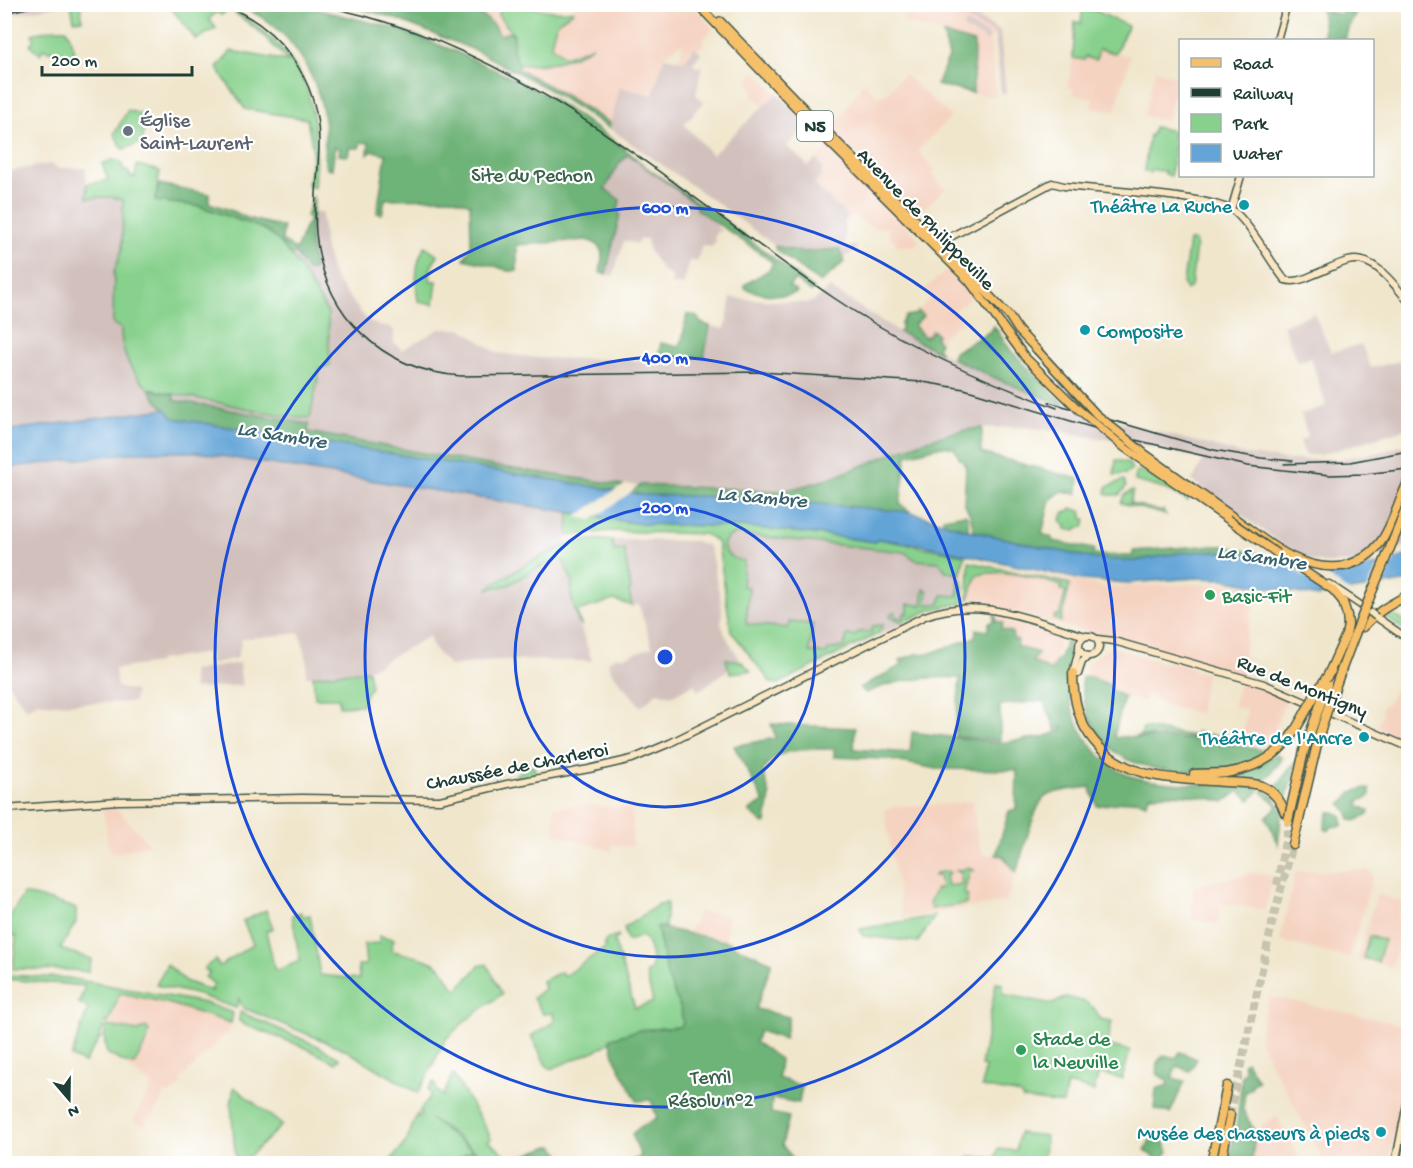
<svg xmlns="http://www.w3.org/2000/svg" width="1413" height="1168" font-family="'Gochi Hand',sans-serif">
	<style>
		.built { fill: #f5d3c1 }
		.industrial { fill: #d1c0bc }
		.green { fill: #88d18d; stroke: #548760; stroke-width: 1.5 }
		.forest { fill: #6eb378; stroke: #467856; stroke-width: 1.5 }
		.water { fill: #64a4d7; stroke: #427086; stroke-width: 1.5 }
		.pier { fill: #f0e6cc }
		.lines { fill: none; stroke-linecap: round; stroke-linejoin: round }
		.highway-tunnel { stroke: #c6c4ae; stroke-width: 8; stroke-dasharray: 8 4; stroke-linecap: butt }
		.secondary-casing { stroke: #3e564b; stroke-width: 9 }
		.primary-casing { stroke: #3e564b; stroke-width: 10 }
		.highway-casing { stroke: #3e564b; stroke-width: 11 }
		.secondary { stroke: #fbe6c4; stroke-width: 6 }
		.primary { stroke: #f6c06b; stroke-width: 7 }
		.highway { stroke: #f6c06b; stroke-width: 8 }
		.rail { stroke: #1f3d34; stroke-width: 1.5 }
		.secondary-bridge-casing { stroke: #3e564b; stroke-width: 9; stroke-linecap: butt }
		.primary-bridge-casing { stroke: #3e564b; stroke-width: 10; stroke-linecap: butt }
		.highway-bridge-casing { stroke: #3e564b; stroke-width: 11; stroke-linecap: butt }
		.secondary-bridge { stroke: #fbe6c4; stroke-width: 6 }
		.primary-bridge { stroke: #f6c06b; stroke-width: 7 }
		.highway-bridge { stroke: #f6c06b; stroke-width: 8 }
		.ring { fill: none; stroke: #1d4ed8; stroke-width: 3 }
		.worship-dot { fill: #6b7280; stroke: #fff; stroke-width: 2 }
		.culture-dot { fill: #0f9aa8; stroke: #fff; stroke-width: 2 }
		.leisure-dot { fill: #2e9e5b; stroke: #fff; stroke-width: 2 }
		.labels { text-anchor: middle; stroke-width: 4.5; stroke-linejoin: round; paint-order: stroke }
		.shield { fill: #fff; stroke: #627771; stroke-width: 1.5 }
		.shield-label { font-size: 18px; font-weight: bold; fill: #1f3d34 }
		.worship-label { font-size: 20px; fill: #5b616d; stroke: #fff; text-anchor: start }
		.park-label { font-size: 20px; fill: #39624a; stroke: #fff }
		.culture-label { font-size: 20px; fill: #0d838f; stroke: #fff; text-anchor: end }
		.street-label { font-size: 20px; fill: #1f3d34; stroke: #fff }
		.leisure-label { font-size: 20px; fill: #27864d; stroke: #fff; text-anchor: start }
		.water-label { font-size: 21px; font-style: italic; fill: #37616d; stroke: #fff }
		.centre { fill: #1d4ed8; stroke: #fff; stroke-width: 3 }
		.ring-label { font-size: 18px; text-anchor: middle; font-weight: bold; fill: #1d4ed8; stroke: #fff; stroke-width: 4.5; stroke-linejoin: round; paint-order: stroke }
	</style>
	<rect width="100%" height="100%" fill="#fff"/>
	<filter id="ink" filterUnits="userSpaceOnUse"><feTurbulence type="fractalNoise" baseFrequency=".0167" numOctaves="2"/><feDisplacementMap in="SourceGraphic" scale="12" xChannelSelector="R" yChannelSelector="G"/><feConvolveMatrix kernelMatrix="1 2 1 2 8 2 1 2 1" color-interpolation-filters="sRGB"/></filter>
	<filter id="wash" filterUnits="userSpaceOnUse"><feTurbulence type="fractalNoise" baseFrequency=".008" numOctaves="4" result="noise"/><feDisplacementMap in="SourceGraphic" scale="24" xChannelSelector="R" yChannelSelector="G"/><feGaussianBlur stdDeviation="1.35" result="paint"/><feColorMatrix in="noise" values="0 0 0 0 0 0 0 0 0 0 0 0 0 0 0 0 0 1.4 0 .05"/><feComposite in="paint" operator="in"/></filter>
	<g filter="url(#wash)">
		<rect width="100%" height="100%" fill="#f0e6cc"/>
		<!-- built -->
		<g class="built">
			<path d="M 441,5 L 502,5 L 498,15 L 509,32 L 500,35 L 494,24 Z"/>
			<path d="M 574,5 L 694,5 L 713,29 L 702,40 L 705,44 L 698,50 L 695,47 L 685,61 L 676,59 L 682,53 L 680,51 L 683,47 L 680,43 L 664,57 L 654,95 L 620,87 L 610,123 L 518,69 L 519,65 L 545,65 L 562,62 L 591,45 L 565,57 L 551,45 L 555,26 L 560,19 L 575,12 L 573,9 Z"/>
			<path d="M 910,5 L 959,5 L 959,6 L 1000,30 L 990,40 L 996,97 L 973,93 L 974,43 L 902,21 L 913,6 Z"/>
			<path d="M 1099,49 L 1130,56 L 1115,112 L 1091,108 L 1093,98 L 1073,94 L 1073,87 L 1067,88 L 1073,58 L 1084,60 L 1085,55 L 1088,56 Z"/>
			<path d="M 1155,70 L 1178,77 L 1167,121 L 1144,116 Z"/>
			<path d="M 754,71 L 777,93 L 763,106 L 752,95 L 754,92 L 748,82 Z"/>
			<path d="M 904,74 L 951,117 L 918,151 L 935,169 L 931,174 L 945,189 L 916,215 L 832,130 L 863,83 L 879,97 L 884,93 L 886,95 Z"/>
			<path d="M 829,147 L 915,234 L 919,242 L 914,246 L 896,246 L 897,244 L 889,236 L 888,227 L 877,228 L 865,224 L 855,215 L 848,220 L 848,217 L 814,184 L 821,177 L 823,170 L 816,159 Z"/>
			<path d="M 949,269 L 975,296 L 953,311 L 961,322 L 944,335 L 940,343 L 930,335 L 924,337 L 914,325 L 922,316 L 918,311 L 932,296 L 924,289 Z"/>
			<path d="M 969,562 L 1106,587 L 1222,583 L 1258,587 L 1246,635 L 1242,672 L 1239,674 L 1114,637 L 1083,631 L 968,601 Z"/>
			<path d="M 1003,614 L 1063,631 L 1055,659 L 1057,660 L 1051,671 L 1032,660 L 1038,653 L 1016,647 L 1011,635 L 1001,629 L 996,621 L 996,616 Z"/>
			<path d="M 1111,647 L 1167,664 L 1169,661 L 1195,668 L 1194,671 L 1206,673 L 1199,713 L 1164,706 L 1154,700 L 1154,696 L 1146,694 L 1144,701 L 1118,695 L 1103,682 L 1085,676 L 1087,663 Z"/>
			<path d="M 1407,663 L 1408,664 L 1408,741 L 1377,727 L 1383,712 L 1381,711 L 1384,704 L 1388,705 Z"/>
			<path d="M 1239,683 L 1254,686 L 1286,699 L 1276,725 L 1273,750 L 1241,741 L 1247,711 L 1234,706 Z"/>
			<path d="M 972,801 L 979,843 L 983,855 L 1003,855 L 1016,873 L 1006,902 L 903,918 L 884,810 L 896,806 L 952,804 Z"/>
			<path d="M 587,805 L 632,809 L 633,847 L 612,844 L 612,851 L 555,834 L 554,807 Z"/>
			<path d="M 114,806 L 148,842 L 148,845 L 112,854 L 107,844 L 106,824 L 102,809 Z"/>
			<path d="M 1354,870 L 1369,870 L 1373,876 L 1349,958 L 1280,941 L 1295,874 L 1297,872 Z"/>
			<path d="M 1251,873 L 1270,875 L 1271,882 L 1266,910 L 1221,903 L 1217,924 L 1192,920 L 1193,886 Z"/>
			<path d="M 1377,894 L 1403,902 L 1397,922 L 1408,925 L 1408,950 L 1397,948 L 1392,967 L 1357,959 Z"/>
			<path d="M 697,911 L 728,916 L 726,941 L 689,933 L 691,924 L 695,924 Z"/>
			<path d="M 120,993 L 167,1003 L 231,1023 L 228,1035 L 225,1034 L 180,1080 L 182,1084 L 170,1094 L 166,1092 L 151,1119 L 148,1118 L 144,1126 L 133,1121 L 152,1086 L 136,1072 L 129,1069 L 128,1064 L 107,1054 L 104,1038 L 107,1026 Z"/>
			<path d="M 1269,998 L 1278,998 L 1408,1026 L 1408,1080 L 1388,1163 L 1325,1163 L 1260,1043 L 1261,1026 Z"/>
			<path d="M 1277,1117 L 1296,1152 L 1303,1163 L 1252,1163 L 1255,1132 L 1262,1128 L 1261,1126 Z"/>
		</g>
		<!-- industrial -->
		<g class="industrial">
			<path d="M 5,4 L 62,4 L 62,5 L 5,16 Z"/>
			<path d="M 970,15 L 1000,31 L 1006,94 L 1001,94 L 995,34 L 968,20 Z"/>
			<path d="M 966,23 L 990,36 L 987,41 L 963,28 Z"/>
			<path d="M 695,47 L 701,53 L 693,63 L 697,68 L 702,65 L 696,94 L 703,103 L 684,124 L 712,155 L 777,93 L 808,125 L 787,146 L 808,166 L 816,159 L 820,164 L 823,169 L 821,177 L 814,184 L 848,217 L 844,223 L 845,247 L 856,246 L 856,251 L 843,258 L 839,249 L 802,252 L 775,246 L 720,205 L 609,128 L 620,87 L 653,95 L 664,57 L 684,61 L 693,50 L 692,49 Z"/>
			<path d="M 628,154 L 696,205 L 718,225 L 717,229 L 721,229 L 719,232 L 716,232 L 714,240 L 716,241 L 715,244 L 713,243 L 712,247 L 702,245 L 697,262 L 690,260 L 683,286 L 671,284 L 672,277 L 663,271 L 649,251 L 647,239 L 640,239 L 637,244 L 624,241 L 613,276 L 606,274 L 620,214 L 618,210 L 620,201 L 605,189 L 619,164 Z"/>
			<path d="M 49,164 L 59,168 L 86,168 L 87,198 L 112,197 L 123,199 L 122,249 L 114,272 L 113,323 L 121,328 L 121,342 L 133,374 L 149,389 L 164,409 L 5,431 L 4,172 Z"/>
			<path d="M 312,213 L 322,213 L 324,244 L 331,270 L 337,282 L 367,320 L 379,326 L 391,327 L 394,332 L 394,343 L 402,350 L 439,329 L 462,329 L 497,353 L 537,358 L 673,361 L 674,358 L 704,357 L 710,326 L 725,329 L 731,298 L 807,303 L 814,301 L 830,288 L 899,332 L 941,353 L 1060,404 L 1110,419 L 1242,454 L 1288,460 L 1337,459 L 1375,453 L 1408,444 L 1408,545 L 1360,563 L 1324,563 L 1304,559 L 1192,481 L 1203,460 L 1153,447 L 1049,430 L 1022,427 L 978,428 L 944,433 L 849,471 L 799,488 L 781,491 L 630,485 L 494,466 L 308,432 L 308,424 L 174,399 L 174,395 L 285,416 L 310,418 L 328,313 L 291,256 L 295,253 L 314,269 L 310,239 Z"/>
			<path d="M 1314,313 L 1331,352 L 1314,357 L 1361,344 L 1371,368 L 1408,359 L 1408,428 L 1320,455 L 1305,455 L 1300,441 L 1308,437 L 1301,414 L 1326,406 L 1311,358 L 1297,362 L 1283,325 Z"/>
			<path d="M 175,451 L 213,454 L 569,513 L 566,548 L 511,573 L 493,589 L 508,585 L 538,567 L 560,559 L 564,562 L 572,581 L 571,596 L 573,605 L 592,661 L 502,660 L 450,666 L 433,648 L 429,636 L 365,672 L 306,676 L 307,660 L 300,633 L 242,639 L 237,658 L 210,664 L 210,653 L 158,660 L 158,663 L 115,669 L 117,687 L 135,691 L 134,702 L 51,704 L 38,702 L 26,709 L 5,680 L 4,468 L 137,452 Z"/>
			<path d="M 746,527 L 874,542 L 878,539 L 965,557 L 963,580 L 963,603 L 930,610 L 778,684 L 771,683 L 731,631 L 718,541 Z"/>
			<path d="M 612,540 L 695,541 L 708,546 L 711,553 L 722,608 L 721,624 L 725,635 L 741,661 L 726,659 L 728,670 L 698,691 L 694,684 L 671,696 L 658,692 L 641,707 L 610,670 L 608,662 L 614,657 L 624,657 L 652,647 L 639,605 L 632,606 L 629,591 L 631,590 L 624,549 L 614,551 Z"/>
			<path d="M 239,663 L 242,685 L 194,689 L 192,671 Z"/>
		</g>
		<!-- green -->
		<g class="green">
			<path d="M 71,5 L 81,5 L 82,20 L 74,20 Z"/>
			<path d="M 169,5 L 208,5 L 227,11 L 221,15 L 217,12 L 209,19 L 216,28 L 196,40 Z"/>
			<path d="M 502,5 C 526,3 549,15 573,10 L 574,12 C 555,21 555,25 551,45 L 565,57 L 593,46 C 569,62 547,65 519,65 L 513,51 L 514,35 L 498,15 Z"/>
			<path d="M 1083,5 L 1128,26 L 1115,53 L 1099,49 L 1096,60 L 1088,58 L 1086,56 L 1084,60 L 1073,58 L 1075,22 L 1081,23 Z"/>
			<path d="M 235,13 L 238,13 C 310,58 321,107 314,188 L 308,185 L 313,151 L 307,119 L 245,109 L 217,68 L 231,51 L 288,61 L 261,33 Z"/>
			<path d="M 54,29 L 66,29 L 69,34 L 76,59 L 43,49 L 40,54 L 30,45 L 34,39 L 32,34 Z"/>
			<path d="M 128,110 L 142,115 L 144,121 L 143,142 L 123,149 L 114,134 Z"/>
			<path d="M 1154,127 L 1174,131 L 1173,134 L 1177,134 L 1173,135 L 1172,141 L 1176,142 L 1173,150 L 1175,154 L 1172,163 L 1171,176 L 1165,174 L 1165,171 L 1151,170 L 1150,173 L 1144,172 L 1149,135 L 1152,136 Z"/>
			<path d="M 112,160 L 121,162 L 124,171 L 128,172 L 131,177 L 135,177 L 137,165 L 160,171 L 155,201 L 199,206 L 264,229 L 279,241 L 300,267 L 328,313 L 330,365 L 320,369 L 310,418 L 285,416 L 149,389 C 130,371 121,355 121,328 L 113,324 L 114,272 L 122,249 L 123,200 L 112,197 L 87,198 L 87,184 L 108,180 L 102,164 Z"/>
			<path d="M 1189,241 L 1195,241 L 1196,245 L 1191,287 L 1187,290 L 1183,283 Z"/>
			<path d="M 425,246 L 438,255 C 433,262 428,272 431,281 L 437,281 L 434,304 L 418,301 C 415,281 415,263 425,246 Z"/>
			<path d="M 1116,460 L 1129,463 L 1132,470 L 1126,474 L 1114,475 Z"/>
			<path d="M 1141,471 L 1174,487 L 1189,498 L 1188,501 L 1164,489 L 1135,481 L 1136,472 Z"/>
			<path d="M 1124,480 L 1126,487 L 1119,495 L 1108,495 L 1106,493 L 1107,487 Z"/>
			<path d="M 1131,491 L 1133,491 L 1130,503 L 1162,512 L 1163,510 L 1166,515 L 1121,503 L 1124,495 Z"/>
			<path d="M 1071,508 L 1081,511 L 1083,518 L 1086,519 L 1084,527 L 1077,528 L 1076,531 L 1065,529 L 1066,526 L 1061,521 L 1063,513 L 1070,511 Z"/>
			<path d="M 569,513 L 642,524 L 746,527 L 826,535 L 874,542 L 878,539 L 965,555 L 960,574 L 946,571 L 939,562 L 916,560 L 904,552 L 736,534 C 714,541 724,559 744,561 L 742,586 L 749,587 L 746,624 L 788,628 L 789,622 L 813,624 L 809,652 L 827,654 L 828,650 L 844,647 L 847,635 L 855,636 L 858,632 L 871,632 L 873,626 L 883,625 L 878,634 L 778,684 L 771,683 L 731,631 L 718,544 L 709,536 L 703,534 L 612,531 L 568,536 Z"/>
			<path d="M 612,540 L 614,551 L 624,549 L 631,590 L 629,591 L 632,606 L 614,600 L 577,611 L 581,625 L 578,622 L 571,596 L 572,581 L 564,562 L 560,559 L 535,569 L 508,585 L 487,589 C 513,571 553,547 584,541 C 593,539 603,540 612,540 Z"/>
			<path d="M 969,562 L 1070,584 L 1061,622 L 1054,619 L 1055,615 L 1059,616 L 1066,591 L 1061,590 L 1062,586 C 1034,578 1006,568 977,575 L 968,601 Z"/>
			<path d="M 959,580 L 963,580 L 963,603 L 930,610 L 903,622 L 890,617 L 891,613 L 896,612 L 895,617 L 904,618 L 904,613 L 908,613 L 908,604 L 922,605 L 924,589 L 928,591 L 926,604 L 940,604 L 942,595 L 958,596 Z"/>
			<path d="M 1384,611 L 1408,623 L 1408,632 L 1388,619 Z"/>
			<path d="M 726,659 L 741,661 L 751,671 L 730,673 Z"/>
			<path d="M 368,670 L 371,687 L 366,693 L 362,705 L 339,706 L 339,698 L 315,698 L 313,676 Z"/>
			<path d="M 1143,728 L 1195,736 L 1196,732 L 1218,736 L 1222,739 L 1159,735 L 1135,737 L 1141,735 Z"/>
			<path d="M 533,765 L 537,776 L 515,779 L 515,775 Z"/>
			<path d="M 970,867 L 975,871 L 970,870 L 964,894 L 968,895 L 966,904 L 931,909 L 929,903 L 936,889 L 941,888 L 939,876 L 934,876 L 936,873 L 948,871 L 950,873 L 946,875 L 948,886 L 962,884 L 960,872 L 956,871 Z"/>
			<path d="M 23,894 C 42,897 58,904 76,908 L 76,922 L 60,949 L 92,959 L 88,972 L 72,970 L 13,969 L 16,936 L 5,933 C 4,920 18,907 23,894 Z"/>
			<path d="M 667,903 L 665,927 L 657,927 L 668,978 L 681,1009 L 683,1025 L 679,1027 L 639,1030 L 611,1038 L 611,1041 L 599,1049 L 551,1069 L 546,1065 L 531,1036 L 554,1022 L 553,1013 L 543,1014 L 533,998 L 544,989 L 542,981 L 561,972 L 564,976 L 606,947 L 604,943 L 606,940 L 618,935 L 619,937 L 614,941 L 635,1008 L 653,1002 L 646,973 L 651,970 C 654,960 650,944 643,936 L 627,941 L 624,928 L 659,904 Z"/>
			<path d="M 266,910 L 273,928 L 266,931 L 275,971 L 300,961 L 292,915 L 301,912 L 302,916 L 310,915 L 320,975 L 359,979 L 358,965 L 366,965 L 364,944 L 379,943 L 379,936 L 394,939 L 391,949 L 393,951 C 408,955 432,958 443,970 C 448,977 450,984 457,990 L 479,966 L 487,964 L 502,994 L 465,1021 L 446,1039 L 418,1093 L 344,1049 L 243,1008 L 239,999 L 236,1008 L 195,994 L 156,985 L 167,964 L 185,981 L 214,992 L 210,990 L 214,984 L 205,977 L 209,973 L 204,968 L 215,960 L 220,966 L 253,944 L 243,921 Z"/>
			<path d="M 935,916 L 918,942 L 863,936 L 860,929 Z"/>
			<path d="M 1369,936 L 1384,940 L 1378,962 L 1363,958 Z"/>
			<path d="M 4,975 L 68,978 L 205,1003 L 233,1013 L 231,1023 L 167,1003 L 120,993 L 108,1023 L 105,1022 L 100,1038 L 84,1063 L 71,1057 L 88,1009 L 79,1003 L 85,986 L 5,979 Z"/>
			<path d="M 996,983 L 1003,984 L 1003,994 L 1053,1004 L 1066,997 L 1085,1002 L 1094,1008 L 1100,1019 L 1112,1021 L 1107,1045 L 1130,1051 L 1122,1079 L 1099,1073 L 1094,1091 L 1067,1084 L 1063,1104 L 1023,1099 L 1020,1094 L 982,1087 L 985,1067 L 981,1066 Z"/>
			<path d="M 240,1012 L 318,1046 L 340,1059 L 336,1063 L 304,1047 L 245,1025 L 239,1021 Z"/>
			<path d="M 107,1026 L 139,1031 L 145,1027 L 149,1030 L 147,1041 L 134,1065 L 128,1064 L 107,1054 L 104,1037 Z"/>
			<path d="M 453,1074 L 487,1130 L 491,1139 L 488,1141 L 513,1160 L 514,1163 L 491,1163 L 448,1130 L 430,1119 L 472,1150 L 451,1163 L 388,1164 L 406,1142 L 417,1114 L 419,1117 L 422,1114 L 419,1112 L 431,1095 L 428,1089 L 434,1082 L 437,1091 L 443,1096 Z"/>
			<path d="M 234,1087 L 282,1125 L 242,1163 L 236,1163 L 231,1105 Z"/>
			<path d="M 1019,1133 L 1046,1136 L 1043,1163 L 967,1163 L 969,1156 L 995,1158 L 998,1149 L 1016,1151 Z"/>
		</g>
		<!-- forest -->
		<g class="forest">
			<path d="M 238,5 L 299,5 L 398,29 L 452,50 L 510,77 L 553,99 L 623,147 L 648,169 L 717,215 L 814,289 L 811,292 L 795,280 L 789,286 L 797,292 C 783,299 760,294 746,289 L 744,285 L 769,270 L 773,263 C 748,243 722,227 696,209 L 696,204 L 628,154 L 619,164 L 605,189 L 620,200 L 618,210 L 620,214 L 606,274 L 600,273 C 603,255 606,245 586,240 L 517,245 L 517,271 L 507,271 C 499,265 475,262 464,259 L 471,246 L 470,204 L 452,198 L 385,199 L 382,214 L 377,213 L 386,154 L 373,151 L 368,154 L 369,143 L 361,142 L 359,148 L 349,148 L 349,154 L 346,156 L 339,155 L 340,148 L 335,147 L 332,169 L 326,168 C 322,154 326,140 325,127 C 323,90 300,45 270,23 C 261,16 249,10 238,5 Z"/>
			<path d="M 346,5 L 406,5 L 406,6 L 426,10 L 428,5 C 457,4 485,8 500,35 L 509,32 L 514,35 L 513,51 L 519,65 L 518,69 L 560,92 L 610,123 L 609,128 L 546,88 L 477,51 L 391,17 Z"/>
			<path d="M 1359,7 L 1348,28 L 1345,40 L 1321,40 L 1324,29 L 1321,11 L 1341,14 L 1346,8 Z"/>
			<path d="M 943,34 L 974,43 L 973,93 L 936,85 L 949,57 Z"/>
			<path d="M 159,184 L 210,194 L 209,203 L 233,211 L 247,218 L 283,227 L 282,241 L 296,250 L 306,225 L 308,224 L 310,218 L 306,217 L 313,197 L 314,201 L 310,239 L 314,269 L 307,271 L 295,253 L 291,256 L 279,241 L 264,229 L 199,206 L 155,201 Z"/>
			<path d="M 775,246 L 802,252 L 839,249 L 844,262 L 820,283 L 775,249 Z"/>
			<path d="M 918,311 L 923,316 L 914,325 L 924,337 L 929,335 L 932,330 L 937,334 L 936,338 L 940,343 L 937,348 L 941,353 L 899,332 L 901,330 L 901,322 L 906,316 L 916,314 Z"/>
			<path d="M 687,314 L 696,316 L 701,323 L 710,326 L 704,357 L 674,358 L 674,362 L 657,361 L 661,343 L 679,347 L 682,341 Z"/>
			<path d="M 994,326 L 1011,351 L 1066,406 L 1004,382 L 952,358 L 954,352 L 991,331 Z"/>
			<path d="M 149,389 L 174,395 L 174,400 L 309,424 L 308,432 L 494,466 L 623,485 L 615,490 L 173,418 L 157,401 Z"/>
			<path d="M 982,428 L 981,453 L 1079,479 L 1077,494 L 1062,491 L 1050,500 L 1042,534 L 1051,537 L 1053,541 L 1094,549 L 1093,555 L 1133,556 L 1133,551 L 1203,546 L 1224,546 L 1263,555 L 1261,557 L 1212,551 L 1179,553 L 1135,561 L 1094,559 L 973,531 L 971,517 L 964,502 L 966,469 L 964,462 L 959,458 L 954,448 L 942,446 L 907,455 L 900,504 L 911,512 L 643,495 L 631,492 L 641,485 L 781,491 C 821,484 860,467 898,451 C 926,440 952,430 982,428 Z"/>
			<path d="M 965,514 L 968,517 L 968,530 L 944,523 L 943,518 Z"/>
			<path d="M 994,615 L 996,616 L 996,621 L 1003,623 L 1001,629 L 1012,632 L 1013,639 L 1018,640 L 1017,647 L 1039,653 L 1032,661 L 1051,671 L 1057,660 L 1059,660 L 1068,637 L 1071,638 L 1067,649 C 1073,659 1068,669 1068,680 C 1068,691 1070,702 1073,712 C 1081,737 1105,768 1130,776 C 1163,786 1211,784 1246,785 L 1260,789 L 1250,800 L 1239,791 L 1224,802 C 1200,794 1176,793 1150,795 L 1146,803 L 1136,800 L 1097,806 L 1090,787 C 1077,789 1054,790 1044,798 C 1033,809 1022,856 1016,873 L 1003,856 L 996,855 L 1009,811 L 1016,809 L 1017,770 L 937,769 L 885,759 L 834,757 L 834,749 C 810,749 776,746 763,771 L 770,796 L 766,823 L 764,824 L 749,811 L 764,802 L 734,746 L 776,738 L 771,724 L 855,728 L 854,749 L 910,753 L 912,732 L 997,743 L 1044,737 L 1063,730 L 1063,727 L 1056,730 L 1044,701 L 1000,705 L 1000,741 L 955,736 L 960,678 C 927,676 897,679 866,693 L 860,688 L 902,665 L 900,660 L 916,654 L 931,653 L 975,637 L 976,629 L 988,631 L 989,623 L 994,621 Z"/>
			<path d="M 1082,677 L 1091,677 L 1110,685 L 1112,691 L 1124,697 L 1114,737 L 1117,738 C 1124,734 1131,738 1139,738 C 1188,737 1222,741 1270,752 C 1234,775 1169,777 1131,761 C 1100,748 1080,709 1082,677 Z"/>
			<path d="M 1277,754 L 1282,757 L 1281,761 L 1263,783 L 1227,778 L 1226,776 Z"/>
			<path d="M 1296,761 L 1297,762 L 1285,803 L 1274,789 Z"/>
			<path d="M 1365,788 L 1370,790 L 1370,795 L 1368,798 L 1360,800 L 1358,805 L 1369,811 L 1368,815 L 1355,821 L 1350,819 L 1347,811 L 1341,804 L 1352,792 Z"/>
			<path d="M 1264,790 L 1273,796 L 1282,810 L 1278,844 L 1266,817 L 1278,806 L 1262,792 Z"/>
			<path d="M 1329,812 L 1334,812 L 1341,815 L 1343,825 L 1339,827 L 1333,826 L 1328,831 L 1325,829 L 1325,824 Z"/>
			<path d="M 657,927 L 730,942 L 734,946 L 772,962 L 756,1009 L 789,1017 L 784,1039 L 759,1031 L 755,1042 L 780,1059 L 778,1078 L 802,1086 L 799,1103 L 772,1098 L 771,1113 L 789,1117 L 782,1145 L 792,1157 L 789,1163 L 625,1163 L 641,1157 L 632,1134 L 640,1127 L 657,1118 L 651,1100 L 637,1101 L 615,1059 L 610,1039 L 639,1030 L 679,1027 L 683,1024 L 681,1010 L 668,978 Z"/>
			<path d="M 1180,1052 L 1197,1059 L 1190,1071 L 1177,1066 L 1172,1078 L 1185,1081 L 1170,1113 L 1154,1109 L 1156,1089 L 1168,1085 L 1167,1080 L 1157,1074 L 1158,1061 L 1164,1055 L 1176,1058 Z"/>
			<path d="M 1246,1061 L 1258,1081 L 1251,1085 L 1252,1088 L 1245,1092 L 1243,1110 L 1255,1132 L 1252,1163 L 1228,1163 L 1237,1122 L 1242,1074 L 1245,1072 L 1243,1063 Z"/>
			<path d="M 1152,1136 L 1163,1137 L 1168,1152 L 1160,1161 L 1145,1150 Z"/>
			<path d="M 549,1146 L 554,1146 L 560,1154 L 557,1163 L 514,1163 L 513,1160 Z"/>
			<path d="M 472,1150 L 490,1163 L 451,1163 Z"/>
		</g>
		<!-- water -->
		<path class="water" d="M 166,409 L 173,418 L 643,495 L 736,497 L 911,512 L 967,530 L 1094,559 L 1135,561 L 1179,553 L 1212,551 L 1261,557 L 1279,563 L 1337,571 L 1378,565 L 1408,555 L 1408,581 L 1358,590 L 1327,592 L 1318,597 L 1223,579 L 1196,578 L 1128,583 L 1082,580 L 923,545 L 878,539 L 875,542 L 826,535 L 746,527 L 642,524 L 196,452 L 137,452 L 5,468 L 4,431 Z"/>
		<!-- pier -->
		<g class="pier">
			<path d="M 618,488 L 634,490 L 592,520 L 576,517 Z"/>
			<path d="M 1396,556 L 1382,589 L 1366,592 L 1380,561 Z"/>
			<path d="M 1282,561 L 1337,568 L 1315,567 L 1352,594 L 1332,595 Z"/>
		</g>
	</g>
	<g filter="url(#ink)">
		<g class="lines">
			<!-- highway-tunnel -->
			<g class="highway-tunnel">
				<path d="M 1277,885 L 1290,815"/>
				<path d="M 1230,1115 L 1274,915 L 1293,845"/>
			</g>
			<defs>
				<g id="secondary">
					<path d="M 1277,40 L 1287,4"/>
					<path d="M 1231,210 L 1241,176"/>
					<path d="M 939,243 L 1052,183 L 1064,186 C 1096,190 1216,195 1236,213 C 1256,232 1268,259 1285,280 C 1295,283 1304,279 1313,275 C 1324,271 1336,264 1348,261 C 1374,254 1394,285 1408,301"/>
					<path d="M 1329,584 L 1368,610"/>
					<path d="M 1376,617 L 1408,639"/>
					<circle cx="1089" cy="646" r="10"/>
					<path d="M 1097,639 L 1114,641 L 1264,684 L 1408,747"/>
					<path d="M 1073,673 L 1079,649"/>
					<path d="M 1078,674 L 1082,662 L 1088,656"/>
					<path d="M 4,809 L 118,801 L 302,798 L 440,800 L 507,784 L 589,769 L 632,759 L 670,743 L 925,616 C 981,595 1032,621 1086,636"/>
					<path d="M 1395,1164 L 1408,1099"/>
					<path d="M 1403,1164 L 1408,1140"/>
				</g>
				<g id="primary">
					<path d="M 697,4 L 830,143 L 969,281 L 1025,357"/>
					<path d="M 720,21 L 816,121 L 939,243 L 1009,316 L 1018,330 L 1037,350"/>
					<path d="M 1228,513 C 1262,537 1298,573 1344,566"/>
					<path d="M 1283,557 L 1333,590 L 1343,602"/>
				</g>
				<g id="highway">
					<path d="M 1344,566 C 1388,555 1391,518 1408,482"/>
					<path d="M 1343,602 L 1347,615 L 1348,625"/>
					<path d="M 1363,627 C 1376,612 1391,604 1408,595"/>
					<path d="M 1073,673 C 1073,698 1078,722 1094,741 C 1127,782 1178,778 1225,782 C 1237,783 1250,782 1262,786 C 1274,791 1281,801 1285,813"/>
					<path d="M 1194,774 L 1226,773"/>
					<path d="M 1293,845 L 1319,736"/>
					<path d="M 1211,1164 L 1227,1086"/>
					<path d="M 1221,1164 L 1230,1115"/>
				</g>
			</defs>
			<!-- secondary casing -->
			<use href="#secondary" class="secondary-casing"/>
			<!-- primary casing -->
			<use href="#primary" class="primary-casing"/>
			<!-- highway casing -->
			<use href="#highway" class="highway-casing"/>
			<!-- secondary -->
			<use href="#secondary" class="secondary"/>
			<!-- primary -->
			<use href="#primary" class="primary"/>
			<!-- highway -->
			<use href="#highway" class="highway"/>
			<!-- rail -->
			<g class="rail">
				<path d="M 219,4 C 279,23 319,80 319,142 C 319,173 313,203 316,233 C 323,314 380,370 461,376 L 760,372 L 923,382 L 964,389 L 1131,439 L 1248,466 L 1330,475 L 1364,474 L 1408,469"/>
				<path d="M 313,4 C 522,42 665,184 834,298 C 903,345 979,379 1057,408"/>
				<path d="M 4,13 L 45,4"/>
				<path d="M 1049,402 L 1214,450 L 1261,458 L 1293,461"/>
				<path d="M 1284,464 L 1350,462 L 1408,451"/>
			</g>
			<defs>
				<path id="secondary-bridge" d="M 1371,613 L 1376,617"/>
				<g id="primary-bridge">
					<path d="M 1037,350 L 1096,414 L 1144,453 L 1228,513"/>
					<path d="M 1025,357 L 1079,410 L 1125,448 L 1278,554"/>
				</g>
				<g id="highway-bridge">
					<path d="M 1328,675 L 1346,635 L 1348,625"/>
					<path d="M 1319,736 C 1343,657 1377,581 1408,504"/>
					<path d="M 1226,773 C 1297,761 1295,718 1331,671"/>
					<path d="M 1288,821 L 1304,751 L 1327,685"/>
				</g>
			</defs>
			<!-- secondary-bridge casing -->
			<use href="#secondary-bridge" class="secondary-bridge-casing"/>
			<!-- primary-bridge casing -->
			<use href="#primary-bridge" class="primary-bridge-casing"/>
			<!-- highway-bridge casing -->
			<use href="#highway-bridge" class="highway-bridge-casing"/>
			<!-- secondary-bridge -->
			<use href="#secondary-bridge" class="secondary-bridge"/>
			<!-- primary-bridge -->
			<use href="#primary-bridge" class="primary-bridge"/>
			<!-- highway-bridge -->
			<use href="#highway-bridge" class="highway-bridge"/>
		</g>
	</g>
	<!-- distance rings -->
	<g class="ring">
		<circle cx="665" cy="657" r="150"/>
		<circle cx="665" cy="657" r="300"/>
		<circle cx="665" cy="657" r="450"/>
	</g>
	<!-- markers -->
	<circle class="worship-dot" cx="128" cy="131" r="6"/>
	<g class="culture-dot">
		<circle cx="1244" cy="205" r="6"/>
		<circle cx="1085" cy="330" r="6"/>
		<circle cx="1364" cy="737" r="6"/>
		<circle cx="1381" cy="1132" r="6"/>
	</g>
	<g class="leisure-dot">
		<circle cx="1210" cy="595" r="6"/>
		<circle cx="1021" cy="1050" r="6"/>
	</g>
	<g class="labels">
		<!-- shield labels -->
		<rect class="shield" x="797" y="111" width="36" height="30" rx="4.5"/>
		<g class="shield-label">
			<text x="815" y="132">N5</text>
		</g>
		<!-- worship labels -->
		<g class="worship-label">
			<text x="140" y="126">Église<tspan x="140" dy="23">Saint-Laurent</tspan></text>
		</g>
		<!-- park labels -->
		<g class="park-label">
			<text x="532" y="181">Site du Pechon</text>
			<text x="711" y="1083">Terril<tspan x="711" dy="23">Résolu n°2</tspan></text>
		</g>
		<!-- culture labels -->
		<g class="culture-label">
			<text x="1232" y="212">Théâtre La Ruche</text>
			<text x="1097" y="337" text-anchor="start">Composite</text>
			<text x="1352" y="744">Théâtre de l'Ancre</text>
			<text x="1369" y="1139">Musée des chasseurs à pieds</text>
		</g>
		<!-- street labels -->
		<g class="street-label">
			<text transform="translate(927 218) rotate(46)" y="7">Avenue de Philippeville</text>
			<text transform="translate(1303 685) rotate(22)" y="7">Rue de Montigny</text>
			<text transform="translate(517 765) rotate(-11)" y="7">Chaussée de Charleroi</text>
		</g>
		<!-- leisure labels -->
		<g class="leisure-label">
			<text x="1222" y="602">Basic-Fit</text>
			<text x="1033" y="1045">Stade de<tspan x="1033" dy="23">la Neuville</tspan></text>
		</g>
		<!-- water labels -->
		<g class="water-label">
			<text transform="translate(282 434) rotate(9)" y="7">La Sambre</text>
			<text transform="translate(762 496) rotate(5)" y="7">La Sambre</text>
			<text transform="translate(1262 556) rotate(8)" y="7">La Sambre</text>
		</g>
	</g>
	<circle cx="665" cy="657" r="9" class="centre"/>
	<g class="ring-label">
		<text x="665" y="213">600 m</text>
		<text x="665" y="363">400 m</text>
		<text x="665" y="513">200 m</text>
	</g>
	<!-- margin -->
	<rect width="1413" height="1168" fill="none" stroke="#fff" stroke-width="24"/>
	<!-- legend -->
	<rect x="1179" y="39" width="195" height="138" fill="#ffffff" stroke="#a5b1ae" stroke-width="1.5"/>
	<rect x="1191" y="58" width="30" height="9" fill="#f6c06b" stroke="#a5b1ae" stroke-width="1.5"/>
	<text x="1233" y="69" font-size="18" fill="#1f3d34">Road</text>
	<rect x="1191" y="88" width="30" height="9" fill="#1f3d34" stroke="#a5b1ae" stroke-width="1.5"/>
	<text x="1233" y="99" font-size="18" fill="#1f3d34">Railway</text>
	<rect x="1191" y="114" width="30" height="18" fill="#88d18d" stroke="#a5b1ae" stroke-width="1.5"/>
	<text x="1233" y="129" font-size="18" fill="#1f3d34">Park</text>
	<rect x="1191" y="144" width="30" height="18" fill="#64a4d7" stroke="#a5b1ae" stroke-width="1.5"/>
	<text x="1233" y="159" font-size="18" fill="#1f3d34">Water</text>
	<!-- north arrow -->
	<g transform="translate(69 1099) rotate(160)" stroke="#ffffff" stroke-width="4.5" paint-order="stroke">
	<path d="M0-4.5L10 22L0 15L-10 22Z" fill="#1f3d34"/>
	<text y="-9" font-size="16" font-weight="bold" text-anchor="middle" fill="#1f3d34">N</text>
	</g>
	<!-- scale -->
	<path d="M42 66v9h150v-9" fill="none" stroke="#1f3d34" stroke-width="3"/>
	<text x="51" y="66" font-size="18" fill="#1f3d34" stroke="#ffffff" stroke-width="4.5" paint-order="stroke">200 m</text>
</svg>
